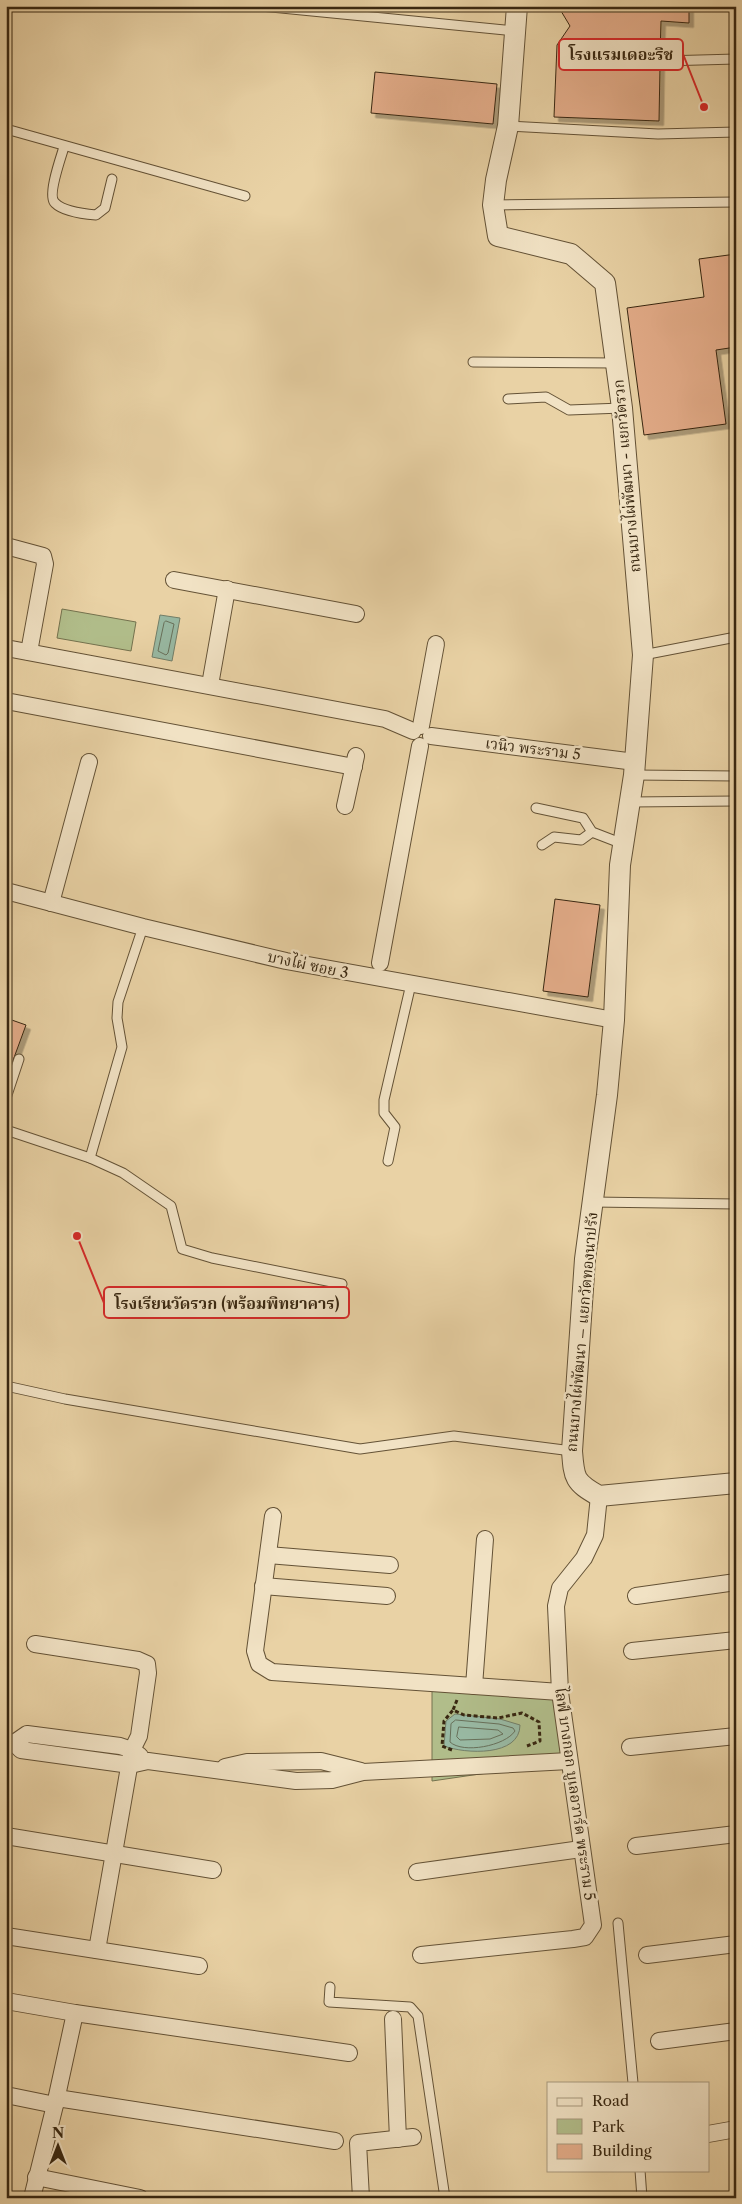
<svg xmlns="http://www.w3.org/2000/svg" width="742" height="2204" font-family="'Libre Caslon Text','Noto Serif Thai',serif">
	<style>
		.green { fill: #b1bd8a; stroke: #74724e }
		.water { fill: #98b8a2; stroke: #727e68 }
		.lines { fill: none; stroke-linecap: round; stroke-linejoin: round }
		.shore { stroke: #68705a; stroke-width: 1 }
		.building { fill: #e3ac89; stroke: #382711; filter: url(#shadow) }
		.service-casing { stroke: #645236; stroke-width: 11 }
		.minor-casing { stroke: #645236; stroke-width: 18 }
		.tertiary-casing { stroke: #645236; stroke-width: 22 }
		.path { stroke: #382711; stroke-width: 3; stroke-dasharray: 4 2.5; stroke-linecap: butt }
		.service { stroke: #f1e2c4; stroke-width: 9 }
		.minor { stroke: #f1e2c4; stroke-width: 16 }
		.tertiary { stroke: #f1e2c4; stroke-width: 20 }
		.labels { text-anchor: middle; stroke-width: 5; stroke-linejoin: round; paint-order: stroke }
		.street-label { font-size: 15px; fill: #382711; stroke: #f1e2c4 }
		.leader { fill: none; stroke: #d62828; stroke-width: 2 }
		.callout-dot { fill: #d62828; stroke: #f1e2c4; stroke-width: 2 }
		.callout { fill: #f1e2c4; stroke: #d62828; stroke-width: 2 }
		.callout-label { font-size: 16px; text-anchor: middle; font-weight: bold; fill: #382711 }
	</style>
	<defs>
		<filter id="shadow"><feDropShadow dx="4.5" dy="4.5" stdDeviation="0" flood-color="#0004"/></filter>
	</defs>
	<rect width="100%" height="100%" fill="#e9d2a5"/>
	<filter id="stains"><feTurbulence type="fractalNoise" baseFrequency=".004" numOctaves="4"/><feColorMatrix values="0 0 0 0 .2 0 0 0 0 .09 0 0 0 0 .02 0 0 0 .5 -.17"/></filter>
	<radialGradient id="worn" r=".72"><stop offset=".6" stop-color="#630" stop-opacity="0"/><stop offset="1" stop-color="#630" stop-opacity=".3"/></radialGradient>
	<!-- green -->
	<g class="green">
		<path d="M 62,609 L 136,622 L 131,651 L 57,638 Z"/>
		<path d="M 432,1683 L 560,1692 L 569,1761 L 432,1781 Z"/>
	</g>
	<!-- water -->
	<g class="water">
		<path d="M 160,615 L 180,618 L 172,661 L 152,657 Z"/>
		<path d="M 455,1714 L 500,1719 L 520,1725 C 520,1757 465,1754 444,1746 L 446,1721 Z"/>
	</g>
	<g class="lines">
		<!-- shore -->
		<g class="shore">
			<path d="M 166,621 L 174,624 L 168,653 L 166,655 L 158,651 L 164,623 Z"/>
			<path d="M 456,1720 L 499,1724 L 513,1728 L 515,1731 C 505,1746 463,1754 450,1742 L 451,1724 Z"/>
			<path d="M 459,1727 L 498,1730 L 503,1734 L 490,1739 L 460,1740 L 457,1737 Z"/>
		</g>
	</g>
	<!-- building -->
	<g class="building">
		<path d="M 558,6 L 689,6 L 689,23 L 661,21 L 660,55 L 657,61 L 660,66 L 659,121 L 554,117 L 557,45 L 570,26 Z"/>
		<path d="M 375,72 L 497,84 L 493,124 L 371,113 Z"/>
		<path d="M 736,254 L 736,347 L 716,350 L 726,424 L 644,435 L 627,308 L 704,297 L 699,259 Z"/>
		<path d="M 555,899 L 600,905 L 588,997 L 543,991 Z"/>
		<path d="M 6,1018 L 26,1025 L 8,1074 L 6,1073 Z"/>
	</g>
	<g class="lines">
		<defs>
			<g id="service">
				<path d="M 261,6 L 516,31"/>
				<path d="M 663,61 L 736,59"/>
				<path d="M 508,126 L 658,134 L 736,132"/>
				<path d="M 6,129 L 245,196"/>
				<path d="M 64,147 C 61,157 47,196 55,203 C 64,212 84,214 96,215 L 105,208 L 112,179"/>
				<path d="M 493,205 L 736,202"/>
				<path d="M 473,362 L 616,363"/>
				<path d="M 508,399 L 546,397 L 569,410 L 622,408"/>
				<path d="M 643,655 L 736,637"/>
				<path d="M 634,775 L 736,776"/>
				<path d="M 630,802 L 736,801"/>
				<path d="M 536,808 L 583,818 L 592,832 L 623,844"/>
				<path d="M 542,845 L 554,837 L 581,840 L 592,832"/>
				<path d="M 6,1098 L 19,1059"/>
				<path d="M 6,1130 L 90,1158 L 123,1173 L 171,1206 L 182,1249 L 212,1258 L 342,1284"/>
				<path d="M 90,1158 L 122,1047 L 117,1018 L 118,1002 L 143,927"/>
				<path d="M 388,1161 L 395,1127 L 384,1113 L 384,1100 L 411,984"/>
				<path d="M 593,1202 L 736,1204"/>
				<path d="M 6,1386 L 65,1399 L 360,1449 L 454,1436 L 572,1451"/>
				<path d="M 618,1923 L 633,2083"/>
				<path d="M 330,1987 L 329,2002 L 410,2007 L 418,2016 L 445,2198"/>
				<path d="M 640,2170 L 642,2198"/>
			</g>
			<g id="minor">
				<path d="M 6,546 L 43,556 L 45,564 L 29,652"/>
				<path d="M 174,580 L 356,614"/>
				<path d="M 6,648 L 385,719 L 413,731"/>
				<path d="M 210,685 L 227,589"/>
				<path d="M 6,701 L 354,767"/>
				<path d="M 421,726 L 436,644"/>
				<path d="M 431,736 L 635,762"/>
				<path d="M 345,806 L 356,756"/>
				<path d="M 6,891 L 143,927 L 286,961 L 614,1020"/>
				<path d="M 51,903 L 89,762"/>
				<path d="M 380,963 L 420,746"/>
				<path d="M 273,1516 L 255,1651 L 259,1664 L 272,1672 L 560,1692"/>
				<path d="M 268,1555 L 390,1565"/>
				<path d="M 263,1586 L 387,1596"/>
				<path d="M 636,1596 L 736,1582"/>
				<path d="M 35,1644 L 138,1660 L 147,1664 L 148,1673 L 139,1736 L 132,1750 L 97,1950"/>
				<path d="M 632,1651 L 736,1640"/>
				<path d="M 474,1686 L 485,1539"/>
				<path d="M 6,1742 L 14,1743 L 21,1750 L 130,1765 L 148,1761 L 296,1781 L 332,1780 L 363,1772 L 569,1761"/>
				<path d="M 14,1743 L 27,1734 L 120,1746 L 132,1750 L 140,1756"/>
				<path d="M 630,1747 L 736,1736"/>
				<path d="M 225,1767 L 247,1762 L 321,1761 L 361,1771"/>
				<path d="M 6,1836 L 213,1870"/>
				<path d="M 636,1846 L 736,1834"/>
				<path d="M 417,1872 L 581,1849"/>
				<path d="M 6,1936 L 199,1966"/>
				<path d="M 421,1955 L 573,1939 L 585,1937 L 593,1925 L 560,1692 L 556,1606 L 560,1588 L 584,1558 L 595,1535 L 599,1496"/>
				<path d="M 647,1955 L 736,1944"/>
				<path d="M 6,2001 L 75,2013 L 349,2053"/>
				<path d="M 393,2019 L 398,2139"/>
				<path d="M 659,2041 L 736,2031"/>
				<path d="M 6,2095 L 55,2105"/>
				<path d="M 57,2098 L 335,2141"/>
				<path d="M 708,2134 L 736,2129"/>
				<path d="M 36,2177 L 140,2198"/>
				<path d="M 32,2198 L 55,2105 L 75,2013"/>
				<path d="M 361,2198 L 358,2143 L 413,2137"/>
			</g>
			<path id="tertiary" d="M 517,6 L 508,126 L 496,180 L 493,205 L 498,236 L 571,254 L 605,283 L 622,408 L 643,655 L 634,775 L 620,865 L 614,1020 L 607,1095 L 585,1259 L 572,1451 C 574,1478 574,1482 599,1496 L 736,1483"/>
		</defs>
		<!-- service casing -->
		<use href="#service" class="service-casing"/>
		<!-- minor casing -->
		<use href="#minor" class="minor-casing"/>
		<!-- tertiary casing -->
		<use href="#tertiary" class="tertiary-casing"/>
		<!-- path -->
		<g class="path">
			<path d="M 457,1700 L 453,1710 L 464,1715 L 498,1718 L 522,1713 L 539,1722 L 540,1741 L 527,1746"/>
			<path d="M 452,1750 L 442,1746 L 444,1721 L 453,1710"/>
		</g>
		<!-- service -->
		<use href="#service" class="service"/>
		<!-- minor -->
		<use href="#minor" class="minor"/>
		<!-- tertiary -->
		<use href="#tertiary" class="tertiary"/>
	</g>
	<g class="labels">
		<!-- street labels -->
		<g class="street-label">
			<text transform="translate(627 476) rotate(-95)" y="5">ถนนบางไผ่พัฒนา - แยกวัดรวก</text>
			<text transform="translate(533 749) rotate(7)" y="5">เวนิว พระราม 5</text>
			<text transform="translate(308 965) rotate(12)" y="5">บางไผ่ ซอย 3</text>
			<text transform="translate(582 1332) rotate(-85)" y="5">ถนนบางไผ่พัฒนา – แยกวัดทองนาปรัง</text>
			<text transform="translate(575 1794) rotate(82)" y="5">ไลฟ์ บางกอก บูเลอวาร์ด พระราม 5</text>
		</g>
	</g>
	<!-- callouts -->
	<path class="leader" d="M704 107L683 54M77 1236L104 1303"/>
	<g class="callout-dot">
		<circle cx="704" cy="107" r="5"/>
		<circle cx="77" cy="1236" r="5"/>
	</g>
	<g class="callout">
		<rect x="559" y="39" width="124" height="31" rx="5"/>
		<rect x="104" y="1287" width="245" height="31" rx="5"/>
	</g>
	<g class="callout-label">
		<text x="621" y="60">โรงแรมเดอะริช</text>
		<text x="227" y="1309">โรงเรียนวัดรวก (พร้อมพิทยาคาร)</text>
	</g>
	<!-- margin -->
	<rect width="742" height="2204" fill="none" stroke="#e9d2a5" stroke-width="25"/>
	<rect x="8" y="8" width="727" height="2189" fill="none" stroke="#382711" stroke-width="2.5"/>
	<rect x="12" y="12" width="717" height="2179" fill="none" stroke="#382711"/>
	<!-- legend -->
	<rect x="547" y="2082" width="162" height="90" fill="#f1e2c4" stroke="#a7977c"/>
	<rect x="557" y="2098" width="25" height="8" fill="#f1e2c4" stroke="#a7977c"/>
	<text x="592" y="2106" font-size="15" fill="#382711">Road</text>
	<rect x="557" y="2119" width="25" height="15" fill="#b1bd8a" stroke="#a7977c"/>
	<text x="592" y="2132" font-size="15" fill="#382711">Park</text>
	<rect x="557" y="2144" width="25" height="15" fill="#e3ac89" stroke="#a7977c"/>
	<text x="592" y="2156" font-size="15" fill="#382711">Building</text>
	<!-- north arrow -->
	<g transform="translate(58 2146)" stroke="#f1e2c4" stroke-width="4" paint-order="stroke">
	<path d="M0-4L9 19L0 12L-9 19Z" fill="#382711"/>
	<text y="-8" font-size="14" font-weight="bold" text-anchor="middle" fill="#382711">N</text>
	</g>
	<rect width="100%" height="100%" filter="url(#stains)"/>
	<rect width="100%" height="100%" fill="url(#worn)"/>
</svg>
